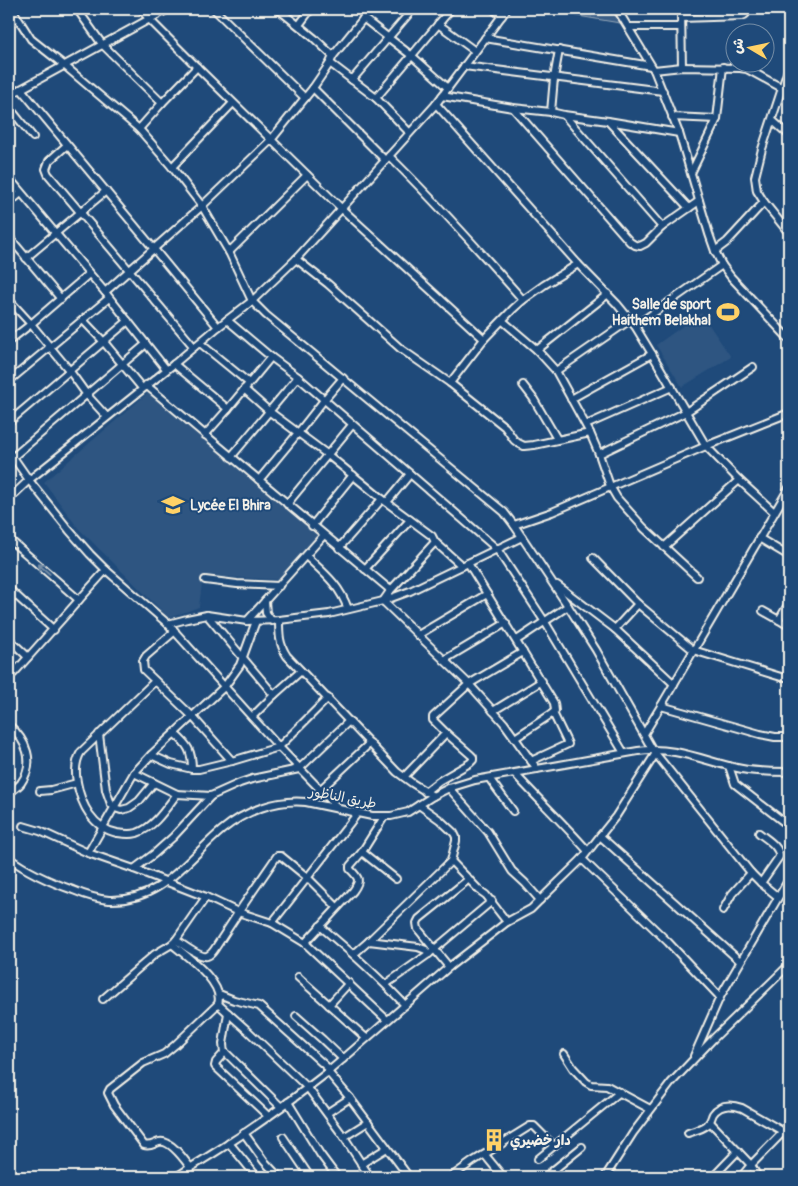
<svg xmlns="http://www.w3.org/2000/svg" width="798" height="1186" font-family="Pangolin,'Playpen Sans Arabic',sans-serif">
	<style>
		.built { fill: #2d5581 }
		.grass { fill: url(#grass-tufts); stroke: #97a8b8 }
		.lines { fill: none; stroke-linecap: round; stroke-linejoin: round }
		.minor-casing { stroke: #f4f1e8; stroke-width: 10 }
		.minor { stroke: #1f4a7a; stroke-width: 6 }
		.oneway { stroke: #748da6 }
		.labels { text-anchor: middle; stroke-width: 4; stroke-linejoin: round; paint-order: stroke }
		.poi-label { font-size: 14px; font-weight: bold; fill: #f4f1e8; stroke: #1f4a7a; text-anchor: start }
		.street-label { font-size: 14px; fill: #f4f1e8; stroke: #1f4a7a }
	</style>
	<defs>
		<pattern id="grass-tufts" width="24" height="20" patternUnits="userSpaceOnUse" patternTransform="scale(1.25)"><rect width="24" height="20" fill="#3a5f88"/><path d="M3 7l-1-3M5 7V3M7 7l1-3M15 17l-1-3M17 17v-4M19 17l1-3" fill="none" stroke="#577699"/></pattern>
	</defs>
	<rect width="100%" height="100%" fill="#1f4a7a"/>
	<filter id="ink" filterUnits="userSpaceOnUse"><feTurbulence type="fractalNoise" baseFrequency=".02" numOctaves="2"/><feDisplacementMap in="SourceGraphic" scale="10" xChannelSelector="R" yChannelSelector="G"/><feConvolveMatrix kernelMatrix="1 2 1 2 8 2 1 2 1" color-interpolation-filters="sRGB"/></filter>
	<g filter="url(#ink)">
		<!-- built -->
		<g class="built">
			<path d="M 701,313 L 731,357 L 682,387 L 656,345 Z"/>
			<path d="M 149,392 L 320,535 L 284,580 L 203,576 L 199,607 L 169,618 L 78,528 L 44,482 Z"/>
		</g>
		<!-- grass -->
		<path class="grass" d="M 536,9 L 611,9 L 620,23 Z"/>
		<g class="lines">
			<defs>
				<g id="minor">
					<path d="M 12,9 L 31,39 L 65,66 L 139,129 L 172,167 L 202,206 L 229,252 L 252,301 L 266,315 L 300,343 L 504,512 L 514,525 L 568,606 L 596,650 L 652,749 L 751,873 L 761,883 L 778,897"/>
					<path d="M 77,9 L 102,44 L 162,103"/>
					<path d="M 141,9 L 149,19 L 197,67 L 342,209 L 484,339"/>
					<path d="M 214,9 L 305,98"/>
					<path d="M 278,9 L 314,38 L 333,56"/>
					<path d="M 493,9 L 502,16"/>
					<path d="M 617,9 L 654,70 L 679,133 L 709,234 L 715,251 L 722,265 L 731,277 L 789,339"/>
					<path d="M 681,9 L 682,67"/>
					<path d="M 363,18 L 412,56 L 448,88"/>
					<path d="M 681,18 L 742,16 C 746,15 747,13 747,9"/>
					<path d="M 438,24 L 475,51"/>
					<path d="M 299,25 L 311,9"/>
					<path d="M 629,27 L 681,27"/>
					<path d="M 485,38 L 651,66"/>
					<path d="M 330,63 L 376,98 L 409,132"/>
					<path d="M 464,66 L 663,91"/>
					<path d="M 789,67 L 762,149 L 755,177 L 757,191 L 764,202 L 789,233"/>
					<path d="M 654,70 L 682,67 L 740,68 L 747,69 L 782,88"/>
					<path d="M 352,80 L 413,9"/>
					<path d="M 313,88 L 385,160"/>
					<path d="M 21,89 L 154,249 L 218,327"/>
					<path d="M 9,95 L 21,89 L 168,9"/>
					<path d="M 442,96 L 513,108 L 551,112 L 564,115 L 608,121 L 679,133"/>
					<path d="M 376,98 L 451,9"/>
					<path d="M 436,104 L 578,264 L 617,304 L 635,326 L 652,354 L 706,446 L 739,480 L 774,512"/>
					<path d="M 9,107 L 33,137"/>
					<path d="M 513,108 L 630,242 L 635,245 L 640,246 L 646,243 L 662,227 L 699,201"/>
					<path d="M 551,112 L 554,78 L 559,50"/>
					<path d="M 564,115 L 662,227"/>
					<path d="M 672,117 L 717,119"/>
					<path d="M 772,120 L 789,135"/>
					<path d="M 608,121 L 689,208"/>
					<path d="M 139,129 L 162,103 L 197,67"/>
					<path d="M 67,145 L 49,161 L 46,169 L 48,174 L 194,347"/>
					<path d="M 389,156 C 436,202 480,251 523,300"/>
					<path d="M 172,167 L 233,103"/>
					<path d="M 691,173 L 717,119 L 723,67"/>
					<path d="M 9,178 L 105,292 L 166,369"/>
					<path d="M 9,203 L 21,193"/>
					<path d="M 9,237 L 61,299"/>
					<path d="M 715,251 L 727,242 L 764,202"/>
					<path d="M 229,252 L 307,175"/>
					<path d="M 26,258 L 106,191"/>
					<path d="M 296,259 L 328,284 L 401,349 L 450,383 L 505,427 L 514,440 L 518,443 L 524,446 L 534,445 L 590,433"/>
					<path d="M 105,292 L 202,206 L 271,140 L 313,88 L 330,63 L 333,56 L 371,9"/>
					<path d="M 9,300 L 31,324 L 69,370 L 87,395 L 107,417"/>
					<path d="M 83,320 L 103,341 L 142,388"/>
					<path d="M 227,320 L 271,357 L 298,377 L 497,549 L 545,622 L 624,753"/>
					<path d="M 503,321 L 537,350 L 556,371 L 590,433 L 599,454 L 610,486 L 617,498 L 644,528 L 697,577"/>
					<path d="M 635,326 L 722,265"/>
					<path d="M 9,341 L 31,324 L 89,274"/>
					<path d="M 200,343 L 249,383"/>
					<path d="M 537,350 L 608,294"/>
					<path d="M 174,364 L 228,409"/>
					<path d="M 556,371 L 630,320"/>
					<path d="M 9,381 L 109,298"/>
					<path d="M 450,383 L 484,339 L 513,309 L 523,300 L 544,285 L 578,264"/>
					<path d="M 146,385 L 388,588 L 390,591 L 383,601 L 469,684 L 504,723 L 537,769"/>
					<path d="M 523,385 L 533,398 L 557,439"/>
					<path d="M 244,389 L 270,412 L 328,455 L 382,499 L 432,536 L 435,542 L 462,566"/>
					<path d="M 571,399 L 652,354"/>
					<path d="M 9,422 L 128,321"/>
					<path d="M 586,425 L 672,387"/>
					<path d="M 205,435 L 228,409 L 271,357"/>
					<path d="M 9,453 L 13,457 L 29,480 L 69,530 L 90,554 L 106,570 L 168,624 L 279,747 L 337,807"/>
					<path d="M 599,454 L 686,412 L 753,367"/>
					<path d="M 13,457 L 146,344"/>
					<path d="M 231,457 L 298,377"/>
					<path d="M 259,480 L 298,433 L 324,400 L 343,378"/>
					<path d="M 9,499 L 29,480 L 174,364 L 218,327 L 252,301 L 296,259 L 436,104 L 507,9"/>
					<path d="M 387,502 L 410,474"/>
					<path d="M 287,504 L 352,425"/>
					<path d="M 514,525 L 552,512 L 706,446 L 789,413"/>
					<path d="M 312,526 L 353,475"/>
					<path d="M 759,538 L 789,556"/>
					<path d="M 9,539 L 79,600"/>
					<path d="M 664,547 L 739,480"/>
					<path d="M 339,548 L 382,499"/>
					<path d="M 306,556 C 324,573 339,584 348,609"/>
					<path d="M 593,558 L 638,604 L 693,650 L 781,677 L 787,677 L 789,675"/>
					<path d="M 468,563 L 554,703 L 555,711 L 553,713 L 515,738"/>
					<path d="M 365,569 L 410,520"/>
					<path d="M 205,580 L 237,584 L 279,586"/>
					<path d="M 557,585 L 615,629 L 674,684"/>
					<path d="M 9,589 L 54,630"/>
					<path d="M 390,591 L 435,542"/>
					<path d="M 265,601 L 266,613 L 272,621"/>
					<path d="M 789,603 L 779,620 L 789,626"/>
					<path d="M 763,611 L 779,620"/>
					<path d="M 207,615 L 274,695"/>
					<path d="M 279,620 C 279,634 279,644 287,656 L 397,772 L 412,783 L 433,796"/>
					<path d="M 247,621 L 324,535"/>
					<path d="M 168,624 L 187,619 L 207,615 L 247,621 L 279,620 L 329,614 L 383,601 L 410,591 L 522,537"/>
					<path d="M 615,629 L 638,604"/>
					<path d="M 175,631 L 146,656 L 143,661 L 144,670 L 192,716 L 232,761"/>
					<path d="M 418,635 L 487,594"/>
					<path d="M 9,639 L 28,657"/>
					<path d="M 517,640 L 568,606"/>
					<path d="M 444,660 L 506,623"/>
					<path d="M 9,676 L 14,673 L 79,600 L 106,570"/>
					<path d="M 155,681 L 81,752 C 75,762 75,772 77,782 C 81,805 93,828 117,833 C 124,834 130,835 137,833 C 155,827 166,808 177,794"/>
					<path d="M 661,706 L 760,734 L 775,737 L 789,737"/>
					<path d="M 493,711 L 542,681"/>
					<path d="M 252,717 L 274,695 L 301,671"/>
					<path d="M 9,725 C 26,740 36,762 21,783 C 18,787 13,790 9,793"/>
					<path d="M 99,734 L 106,790 L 111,804 L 115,808 L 121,810 L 129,808 L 139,801 L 154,783"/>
					<path d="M 175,734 C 188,745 192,751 192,769"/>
					<path d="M 644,734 L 661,706 L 789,488"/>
					<path d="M 151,755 L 171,764 L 192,769 L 199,769 L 232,761 L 279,747 L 328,698"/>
					<path d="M 531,761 L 568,744 L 553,713"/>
					<path d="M 729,766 L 735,784 L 789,826"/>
					<path d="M 134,773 L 177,794 L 211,796 L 240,783 L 252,779 L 299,769 L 349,721"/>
					<path d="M 515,774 C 539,800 564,824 587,850"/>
					<path d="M 404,777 L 446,733 L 433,720 L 433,717 L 469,684 L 523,652"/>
					<path d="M 489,778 L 513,811"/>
					<path d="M 449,788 L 488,832 L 512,871 L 525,883 L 540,900"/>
					<path d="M 320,790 L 370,743"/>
					<path d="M 40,791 L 51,790 L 77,783"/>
					<path d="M 425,792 L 439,781 L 470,763 L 473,760 L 473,757 L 471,755 L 446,733"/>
					<path d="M 23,826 L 40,831 L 88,853 L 134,869 L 206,897 L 238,912 L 272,923 L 305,943 L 387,1020"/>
					<path d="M 759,833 C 766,839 780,846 779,857 L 761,883"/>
					<path d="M 600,836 L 740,961"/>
					<path d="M 362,852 L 396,879"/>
					<path d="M 88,853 L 134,773 L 151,755 L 225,686 L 240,665 L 256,621"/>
					<path d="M 9,858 C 28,872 50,882 73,890 C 85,895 97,899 109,900 C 162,902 186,860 222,830 C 245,811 276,799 306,802 L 372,816 L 391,816 L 408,812 L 433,796 L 449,788 L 475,780 L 638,751 C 678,746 705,762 742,769 C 758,772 774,772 789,772"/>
					<path d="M 582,859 L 668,942 L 720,997"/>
					<path d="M 451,861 L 479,890 L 486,895 L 507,922"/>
					<path d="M 134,869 L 154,854 L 173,837 L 211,796"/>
					<path d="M 781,893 L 789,895"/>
					<path d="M 206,897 L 176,940 C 182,944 200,958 207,956 C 210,955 212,953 214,950 L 244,904 L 277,856 L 281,856 L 308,878 L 337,907"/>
					<path d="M 723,910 L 732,894 L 751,873"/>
					<path d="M 272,923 L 357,814"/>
					<path d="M 320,926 C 350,951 378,976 405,1005"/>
					<path d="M 176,940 L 172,944 C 186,956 225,983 218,1004 L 175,1045 L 164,1054 L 143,1063 L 110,1089 L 108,1093 L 114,1105 L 144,1145 C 150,1147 153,1144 159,1142 C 170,1139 184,1159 190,1167"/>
					<path d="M 369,941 L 418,947 L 426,950 L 429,954"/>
					<path d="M 305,943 L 353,891 C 361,880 359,878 350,869 L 350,866 L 362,852 L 384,817"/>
					<path d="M 354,954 L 369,941 L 451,861 L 456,841 L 456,837 L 454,833 L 440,820 L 419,805"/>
					<path d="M 449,967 L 418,929 L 417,923 L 419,919 L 469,879"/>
					<path d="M 298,977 L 366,1038"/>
					<path d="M 386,984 L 430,953 L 492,901"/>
					<path d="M 219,994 L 234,1000 L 259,1006 L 330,1070"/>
					<path d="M 103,999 L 155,954 L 172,944"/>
					<path d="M 218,1004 L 247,1030 L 308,1088 L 344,1137 L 370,1177"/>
					<path d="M 329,1005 L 349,983"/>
					<path d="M 228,1013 L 223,1044 L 224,1053 L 216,1062 L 215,1066 L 268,1116"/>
					<path d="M 296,1016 L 323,1040 L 343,1059"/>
					<path d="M 224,1053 L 226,1053 L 281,1107"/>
					<path d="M 564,1054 L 573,1068 L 586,1082 L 591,1085 L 607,1086 L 650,1109"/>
					<path d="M 694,1056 L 720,997 L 789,879"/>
					<path d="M 328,1072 L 350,1098 L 409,1177"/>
					<path d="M 288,1102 L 320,1154 L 337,1177"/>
					<path d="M 327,1113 L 350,1098"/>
					<path d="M 710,1122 L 751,1165 L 758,1177"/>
					<path d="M 244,1133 L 264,1161 L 279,1177"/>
					<path d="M 688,1133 C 694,1131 702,1129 707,1125 C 711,1122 711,1118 713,1114 C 720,1104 731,1104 742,1108 L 784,1132"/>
					<path d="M 283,1137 L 310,1177"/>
					<path d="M 344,1137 L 368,1122"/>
					<path d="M 229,1143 L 257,1177"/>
					<path d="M 485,1155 L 503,1177"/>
					<path d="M 538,1159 L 620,1092"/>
					<path d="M 361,1164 L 387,1148"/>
					<path d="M 176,1177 C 194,1165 213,1154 231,1142 C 265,1120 297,1096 328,1072 L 449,967 L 507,922 L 531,909 L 540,900 L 582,859 L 600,836 L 616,816 L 656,753"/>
					<path d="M 451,1177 L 472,1162 L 530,1126 L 534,1126 L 554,1146"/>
					<path d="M 545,1177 L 582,1147"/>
					<path d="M 605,1177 L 633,1133 L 671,1083 L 713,1039 L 789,965"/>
					<path d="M 713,1177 L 738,1151"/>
					<path d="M 741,1177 L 751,1165 L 789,1126"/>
				</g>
			</defs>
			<!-- minor casing -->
			<use href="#minor" class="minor-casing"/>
			<!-- minor -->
			<use href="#minor" class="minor"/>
		</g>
		<!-- one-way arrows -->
		<defs><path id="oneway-shaft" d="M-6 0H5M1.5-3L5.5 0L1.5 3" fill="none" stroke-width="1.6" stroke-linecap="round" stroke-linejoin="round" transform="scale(1.25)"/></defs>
		<use class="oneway" href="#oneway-shaft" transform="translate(44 569) rotate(-139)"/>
	</g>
	<!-- icons -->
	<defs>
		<symbol id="stadium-bare" viewBox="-9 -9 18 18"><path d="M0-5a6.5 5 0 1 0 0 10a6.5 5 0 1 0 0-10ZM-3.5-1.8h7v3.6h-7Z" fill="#ffd166" stroke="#1f4a7a" stroke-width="2.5" paint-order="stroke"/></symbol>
		<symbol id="school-bare" viewBox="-9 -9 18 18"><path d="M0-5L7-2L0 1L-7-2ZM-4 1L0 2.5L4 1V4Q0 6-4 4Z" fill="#ffd166" stroke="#1f4a7a" stroke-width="2.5" paint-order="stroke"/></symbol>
		<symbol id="building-bare" viewBox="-9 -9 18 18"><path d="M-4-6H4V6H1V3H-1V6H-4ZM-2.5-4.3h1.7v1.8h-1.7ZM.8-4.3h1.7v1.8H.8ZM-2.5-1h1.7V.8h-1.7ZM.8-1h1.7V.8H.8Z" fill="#ffd166" stroke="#1f4a7a" stroke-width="2.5" paint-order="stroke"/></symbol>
	</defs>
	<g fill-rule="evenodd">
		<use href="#stadium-bare" x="712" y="296" width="32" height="32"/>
		<use href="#school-bare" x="157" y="489" width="32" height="32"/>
		<use href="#building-bare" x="478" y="1124" width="32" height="32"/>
	</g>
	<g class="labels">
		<!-- poi labels -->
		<g class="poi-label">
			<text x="711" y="309" text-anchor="end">Salle de sport<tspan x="711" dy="16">Haithem Belakhal</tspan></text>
			<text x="190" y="510">Lycée El Bhira</text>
			<text x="510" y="1145">دار خضيري</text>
		</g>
		<!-- street labels -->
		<g class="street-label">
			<text transform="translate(343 797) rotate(11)" y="5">طريق الناظور</text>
		</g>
	</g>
	<!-- margin -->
	<rect width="798" height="1186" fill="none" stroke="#1f4a7a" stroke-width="30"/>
	<rect x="15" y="15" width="768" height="1156" fill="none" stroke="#f4f1e8" stroke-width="2" filter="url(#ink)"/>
	<!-- north arrow -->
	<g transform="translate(750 48) rotate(279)"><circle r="24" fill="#1f4a7a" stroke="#748da6"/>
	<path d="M0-4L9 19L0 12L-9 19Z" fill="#ffd166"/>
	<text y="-8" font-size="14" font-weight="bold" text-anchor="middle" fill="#f4f1e8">ش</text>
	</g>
</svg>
